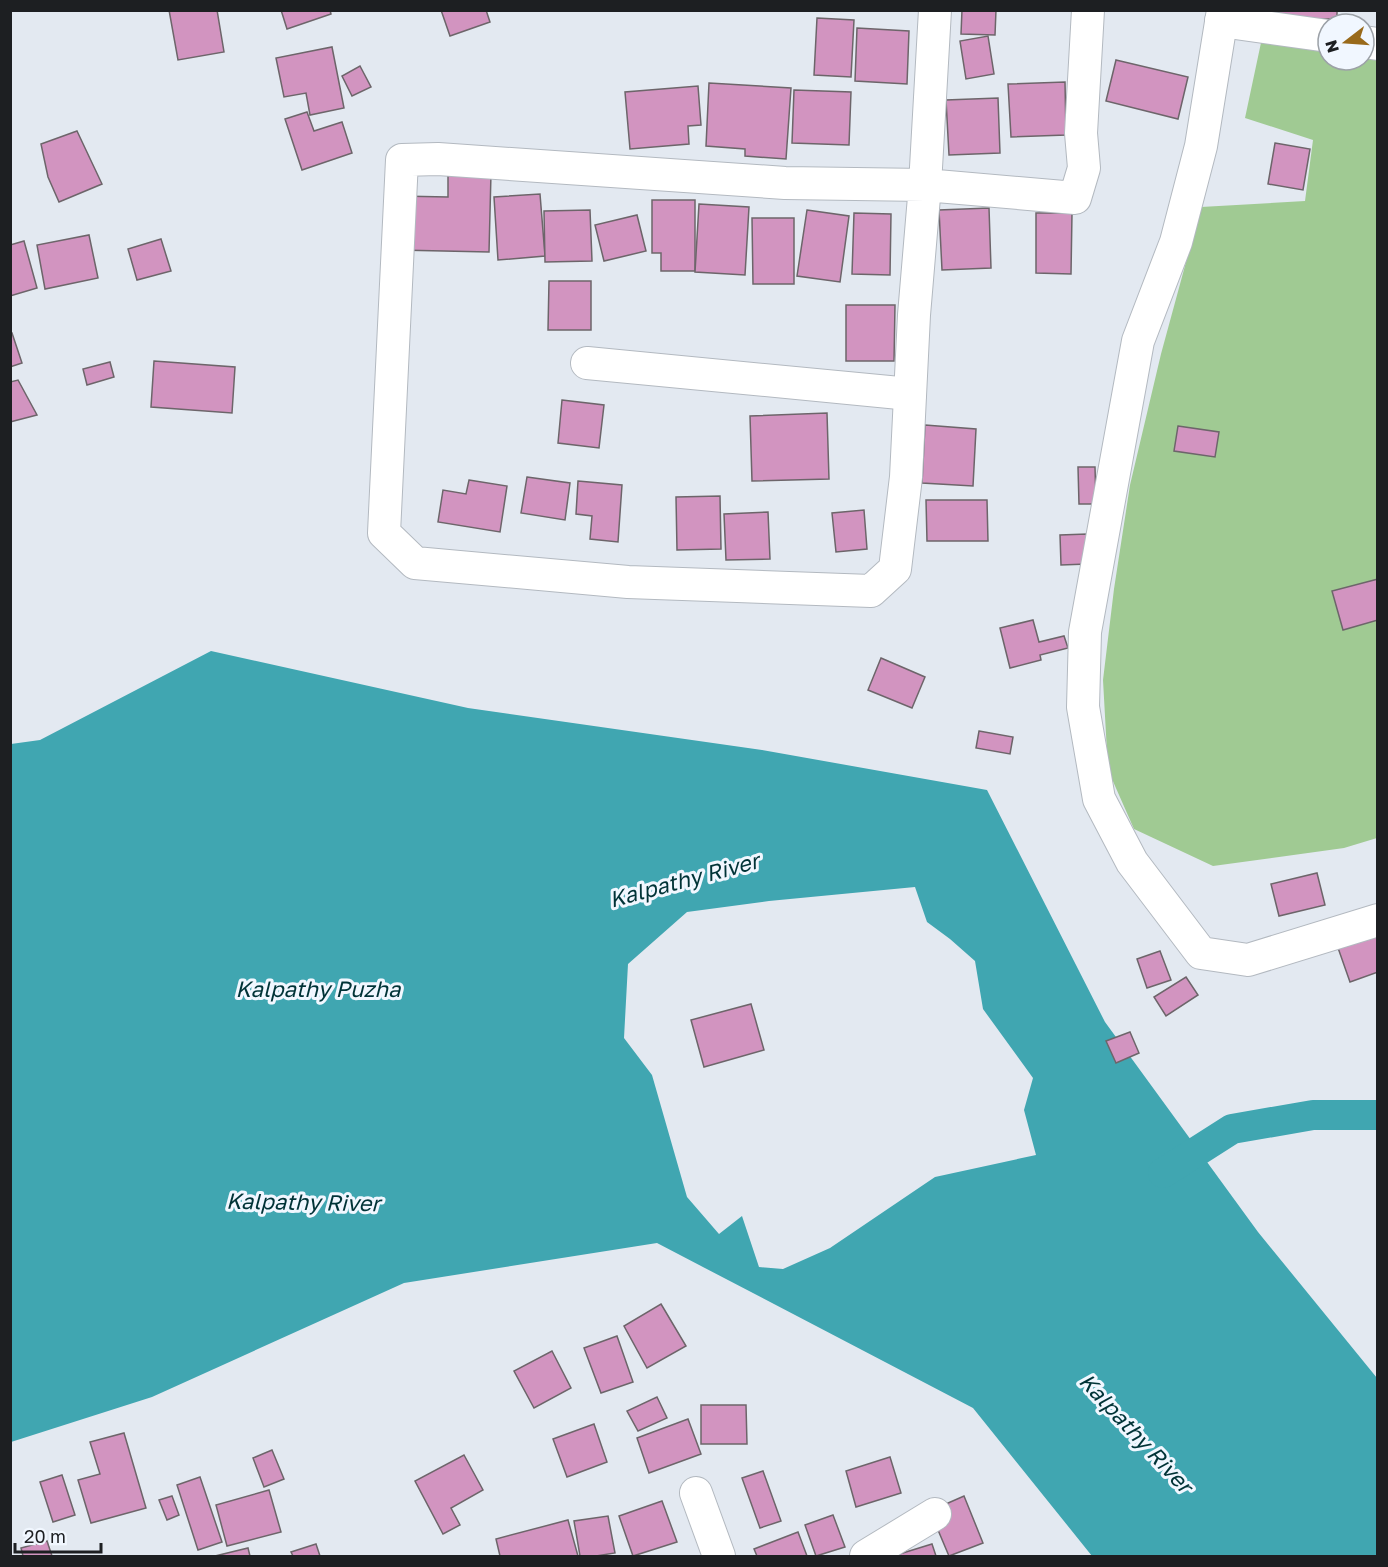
<svg xmlns="http://www.w3.org/2000/svg" width="1388" height="1567" font-family="'Golos Text',sans-serif">
	<style>
		.green { fill: #a0ca93 }
		.water { fill: #40a6b1; fill-rule: evenodd }
		.lines { fill: none; stroke-linecap: round; stroke-linejoin: round }
		.canal { stroke: #40a6b1; stroke-width: 30 }
		.building { fill: #d294c0; stroke: #6d656a; stroke-width: 1.5 }
		.street-casing { stroke: #b3b9c0; stroke-width: 34 }
		.street { stroke: #fff; stroke-width: 32 }
		.labels { text-anchor: middle; stroke-width: 6; stroke-linejoin: round; paint-order: stroke }
		.water-label { font-size: 22px; font-style: italic; fill: #003337; stroke: #f1f7ff }
	</style>
	<rect width="100%" height="100%" fill="#e3e9f1"/>
	<!-- green -->
	<path class="green" d="M 1262,38 L 1328,51 L 1328,60 L 1364,60 L 1364,57 L 1377,60 L 1377,838 L 1344,848 L 1213,866 L 1134,829 L 1108,770 L 1103,680 L 1114,589 L 1130,485 L 1161,354 L 1201,207 L 1305,201 L 1313,140 L 1245,118 Z"/>
	<!-- water -->
	<path class="water" d="M 211,651 L 468,708 L 762,750 L 987,790 L 1105,1022 L 1258,1232 L 1377,1378 L 1377,1556 L 1092,1556 L 973,1408 L 657,1243 L 404,1283 L 152,1397 L 11,1442 L 11,744 L 40,740 ZM 915,887 L 927,922 L 950,939 L 975,961 L 983,1009 L 1033,1078 L 1024,1110 L 1036,1155 L 935,1177 L 830,1248 L 783,1269 L 759,1267 L 742,1216 L 719,1234 L 687,1197 L 652,1075 L 624,1038 L 628,964 L 687,912 L 769,901 Z"/>
	<g class="lines">
		<!-- canal -->
		<path class="canal" d="M 1163,1173 L 1232,1129 L 1313,1115 L 1378,1115"/>
	</g>
	<!-- building -->
	<g class="building">
		<path d="M 169,10 L 217,10 L 224,52 L 178,60 Z"/>
		<path d="M 281,10 L 330,10 L 331,14 L 287,29 Z"/>
		<path d="M 441,10 L 486,10 L 490,22 L 450,36 Z"/>
		<path d="M 962,10 L 996,10 L 995,35 L 961,34 Z"/>
		<rect x="1244" y="10" width="93" height="9"/>
		<path d="M 817,18 L 854,20 L 851,77 L 814,75 Z"/>
		<path d="M 857,28 L 909,31 L 907,84 L 855,81 Z"/>
		<path d="M 988,36 L 994,74 L 966,79 L 960,41 Z"/>
		<path d="M 332,47 L 344,108 L 310,115 L 306,93 L 284,97 L 276,58 Z"/>
		<path d="M 1116,60 L 1188,77 L 1178,119 L 1106,101 Z"/>
		<path d="M 360,66 L 371,87 L 352,96 L 342,76 Z"/>
		<path d="M 1065,82 L 1066,135 L 1011,137 L 1008,84 Z"/>
		<path d="M 709,83 L 791,88 L 786,159 L 745,156 L 745,149 L 706,146 Z"/>
		<path d="M 698,86 L 701,125 L 688,126 L 689,144 L 630,149 L 625,92 Z"/>
		<path d="M 794,90 L 851,92 L 849,145 L 792,143 Z"/>
		<path d="M 998,98 L 1000,153 L 949,155 L 946,100 Z"/>
		<path d="M 307,112 L 314,131 L 342,122 L 352,153 L 302,170 L 285,119 Z"/>
		<path d="M 77,131 L 102,184 L 59,202 L 48,177 L 41,144 Z"/>
		<path d="M 1275,143 L 1310,149 L 1303,190 L 1268,184 Z"/>
		<path d="M 448,172 L 491,173 L 489,252 L 398,250 L 399,196 L 448,197 Z"/>
		<path d="M 540,194 L 545,256 L 498,260 L 494,197 Z"/>
		<path d="M 652,200 L 695,200 L 695,271 L 661,271 L 661,253 L 652,253 Z"/>
		<path d="M 699,204 L 749,207 L 745,275 L 695,272 Z"/>
		<path d="M 989,208 L 991,268 L 942,270 L 939,210 Z"/>
		<path d="M 590,210 L 592,261 L 545,262 L 544,211 Z"/>
		<path d="M 807,210 L 849,216 L 840,282 L 797,276 Z"/>
		<path d="M 854,213 L 891,214 L 890,275 L 852,274 Z"/>
		<path d="M 1036,213 L 1072,213 L 1071,274 L 1036,273 Z"/>
		<path d="M 637,215 L 646,251 L 604,261 L 595,225 Z"/>
		<path d="M 752,218 L 794,218 L 794,284 L 753,284 Z"/>
		<path d="M 89,235 L 98,278 L 45,289 L 37,245 Z"/>
		<path d="M 161,239 L 171,271 L 137,280 L 128,249 Z"/>
		<path d="M 24,241 L 37,288 L 10,296 L 10,245 Z"/>
		<path d="M 549,281 L 591,281 L 591,330 L 548,330 Z"/>
		<path d="M 846,305 L 895,305 L 894,361 L 846,361 Z"/>
		<path d="M 12,333 L 22,363 L 10,367 L 10,334 Z"/>
		<path d="M 154,361 L 235,367 L 232,413 L 151,407 Z"/>
		<path d="M 110,362 L 114,377 L 87,385 L 83,369 Z"/>
		<path d="M 18,380 L 37,415 L 10,422 L 10,382 Z"/>
		<path d="M 562,400 L 604,405 L 599,448 L 558,443 Z"/>
		<path d="M 827,413 L 829,479 L 752,481 L 750,416 Z"/>
		<path d="M 925,425 L 976,429 L 973,486 L 922,483 Z"/>
		<path d="M 1178,426 L 1219,432 L 1215,457 L 1174,451 Z"/>
		<path d="M 1078,467 L 1095,467 L 1096,504 L 1079,504 Z"/>
		<path d="M 527,477 L 570,483 L 565,520 L 521,513 Z"/>
		<path d="M 469,480 L 507,486 L 500,532 L 438,522 L 443,490 L 466,494 Z"/>
		<path d="M 578,481 L 622,485 L 618,542 L 590,539 L 592,516 L 576,514 Z"/>
		<path d="M 720,496 L 721,549 L 677,550 L 676,497 Z"/>
		<path d="M 926,500 L 987,500 L 988,541 L 927,541 Z"/>
		<path d="M 864,510 L 867,549 L 836,552 L 832,513 Z"/>
		<path d="M 768,512 L 770,559 L 726,560 L 724,514 Z"/>
		<path d="M 1087,534 L 1087,564 L 1061,565 L 1060,535 Z"/>
		<path d="M 1378,579 L 1378,620 L 1343,630 L 1332,591 Z"/>
		<path d="M 1033,620 L 1039,642 L 1064,636 L 1068,648 L 1040,655 L 1041,660 L 1010,668 L 1000,628 Z"/>
		<path d="M 881,658 L 925,677 L 912,708 L 868,690 Z"/>
		<path d="M 979,731 L 1013,737 L 1010,754 L 976,748 Z"/>
		<path d="M 1317,873 L 1325,905 L 1279,916 L 1271,884 Z"/>
		<path d="M 1378,931 L 1378,972 L 1350,982 L 1337,945 Z"/>
		<path d="M 1160,951 L 1171,980 L 1147,988 L 1137,959 Z"/>
		<path d="M 1186,977 L 1198,995 L 1166,1016 L 1154,997 Z"/>
		<path d="M 751,1004 L 764,1050 L 704,1067 L 691,1020 Z"/>
		<path d="M 1130,1032 L 1139,1053 L 1116,1063 L 1106,1041 Z"/>
		<path d="M 661,1304 L 686,1346 L 647,1368 L 624,1326 Z"/>
		<path d="M 617,1336 L 633,1382 L 601,1393 L 584,1348 Z"/>
		<path d="M 552,1351 L 571,1388 L 534,1408 L 514,1371 Z"/>
		<path d="M 657,1397 L 667,1418 L 638,1431 L 627,1411 Z"/>
		<path d="M 701,1405 L 746,1405 L 747,1444 L 701,1444 Z"/>
		<path d="M 688,1419 L 701,1454 L 649,1473 L 637,1438 Z"/>
		<path d="M 594,1424 L 607,1462 L 567,1477 L 553,1439 Z"/>
		<path d="M 124,1433 L 146,1508 L 91,1523 L 78,1480 L 100,1474 L 90,1442 Z"/>
		<path d="M 272,1450 L 284,1479 L 264,1487 L 253,1458 Z"/>
		<path d="M 464,1455 L 483,1490 L 451,1508 L 460,1525 L 443,1534 L 415,1481 Z"/>
		<path d="M 890,1457 L 901,1493 L 856,1507 L 846,1471 Z"/>
		<path d="M 763,1471 L 781,1521 L 760,1528 L 742,1478 Z"/>
		<path d="M 62,1475 L 75,1515 L 53,1522 L 40,1482 Z"/>
		<path d="M 200,1477 L 222,1542 L 198,1550 L 177,1485 Z"/>
		<path d="M 269,1490 L 281,1532 L 227,1546 L 216,1505 Z"/>
		<path d="M 172,1496 L 179,1515 L 167,1520 L 159,1500 Z"/>
		<path d="M 964,1496 L 983,1543 L 949,1556 L 930,1511 Z"/>
		<path d="M 662,1501 L 677,1542 L 633,1556 L 619,1516 Z"/>
		<path d="M 833,1515 L 845,1547 L 816,1556 L 805,1525 Z"/>
		<path d="M 608,1516 L 615,1553 L 596,1556 L 580,1556 L 574,1521 Z"/>
		<path d="M 568,1520 L 578,1556 L 500,1556 L 496,1539 Z"/>
		<path d="M 798,1532 L 807,1556 L 757,1556 L 754,1549 Z"/>
		<path d="M 47,1541 L 52,1556 L 23,1556 L 21,1548 Z"/>
		<path d="M 316,1544 L 320,1556 L 293,1556 L 291,1552 Z"/>
		<path d="M 932,1544 L 936,1556 L 893,1556 Z"/>
		<path d="M 248,1548 L 250,1556 L 215,1556 Z"/>
	</g>
	<g class="lines">
		<defs>
			<g id="street">
				<path d="M 935,10 L 925,185 L 914,315 L 906,477 L 895,569 L 871,591 L 628,582 L 415,563 L 384,533 L 402,160 L 438,159 L 785,183 L 925,185 L 1075,198 L 1084,168 L 1081,133 L 1088,10"/>
				<path d="M 1223,10 L 1201,146 L 1176,242 L 1138,341 L 1085,632 L 1083,707 L 1099,799 L 1132,862 L 1201,953 L 1248,960 L 1378,920"/>
				<path d="M 1221,21 L 1328,36"/>
				<path d="M 1364,42 L 1378,44"/>
				<path d="M 587,363 L 910,394"/>
				<path d="M 696,1493 L 719,1556"/>
				<path d="M 866,1556 L 935,1514"/>
			</g>
		</defs>
		<!-- street casing -->
		<use href="#street" class="street-casing"/>
		<!-- street -->
		<use href="#street" class="street"/>
	</g>
	<g class="labels">
		<!-- water labels -->
		<g class="water-label">
			<text transform="translate(684 880) rotate(-15)" y="8">Kalpathy River</text>
			<text x="318" y="997">Kalpathy Puzha</text>
			<text transform="translate(303 1202) rotate(1)" y="8">Kalpathy River</text>
			<text transform="translate(1136 1433) rotate(47)" y="8">Kalpathy River</text>
		</g>
	</g>
	<!-- border -->
	<rect width="1388" height="1567" fill="none" stroke="#1d1f22" stroke-width="24"/>
	<!-- north arrow -->
	<g transform="translate(1346 42) rotate(253)"><circle r="28" fill="#f1f7ff" stroke="#9ca1a7" stroke-width="1.5"/>
	<path d="M0-4.5L10 22L0 15L-10 22Z" fill="#996a1b"/>
	<text y="-9" font-size="16" font-weight="bold" text-anchor="middle" fill="#1d1f22">N</text>
	</g>
	<!-- scale -->
	<path d="M15 1543v9h86v-9" fill="none" stroke="#1d1f22" stroke-width="3"/>
	<text x="24" y="1543" font-size="18" fill="#1d1f22" stroke="#f1f7ff" stroke-width="4.5" paint-order="stroke">20 m</text>
</svg>
